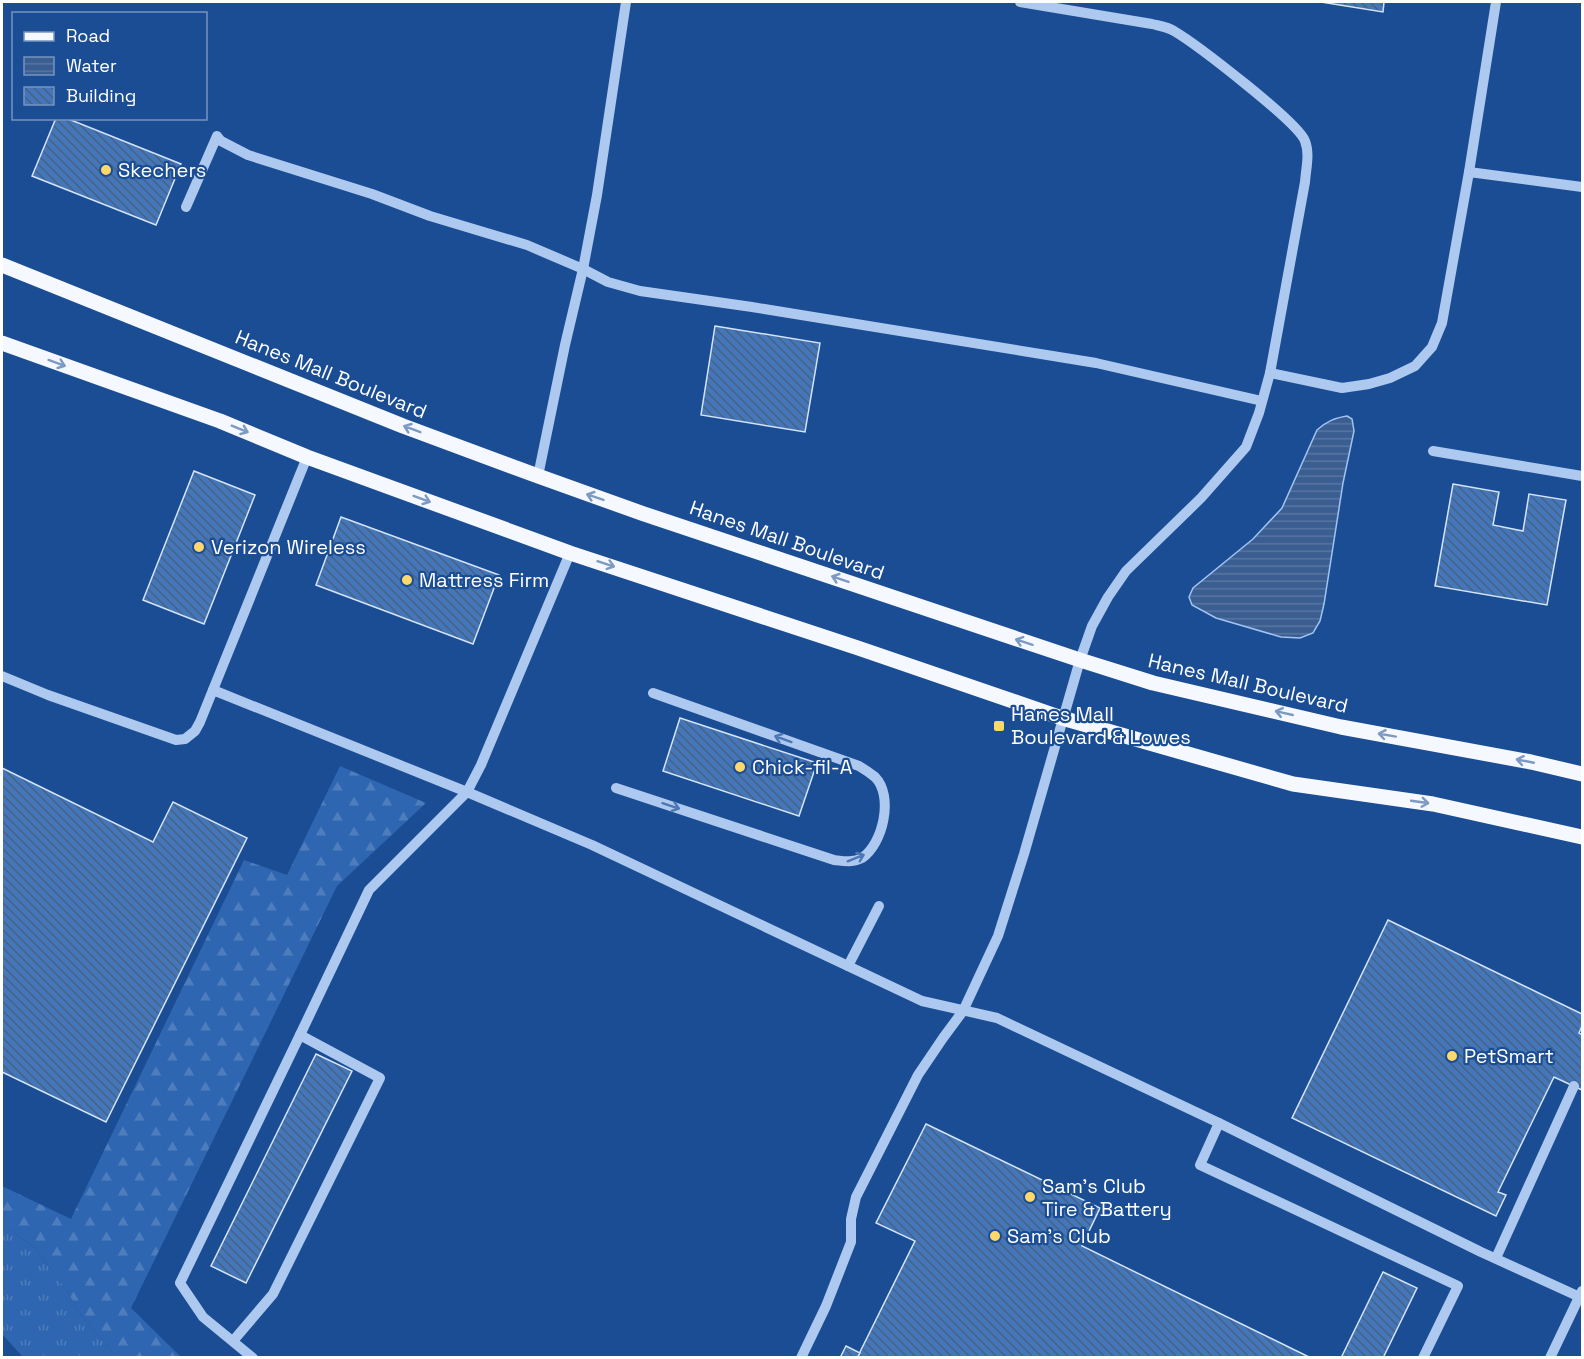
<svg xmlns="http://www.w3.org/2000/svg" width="1584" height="1359" font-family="'Space Grotesk',sans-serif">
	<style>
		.grass { fill: url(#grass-tufts) }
		.forest { fill: url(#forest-firs) }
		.water { fill: url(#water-rules); stroke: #a0c4f1; stroke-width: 1.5 }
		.building { fill: url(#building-back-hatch); stroke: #d3e4fb; stroke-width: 1.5 }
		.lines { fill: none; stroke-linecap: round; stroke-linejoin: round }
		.minor { stroke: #adc9ef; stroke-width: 10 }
		.major { stroke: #f5f9ff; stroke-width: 15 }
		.oneway { stroke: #7d9ac4 }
		.oneway2 { stroke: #4e78b4 }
		.poi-dot { fill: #ffd86b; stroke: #1b4d94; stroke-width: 2 }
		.labels { text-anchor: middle; stroke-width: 4.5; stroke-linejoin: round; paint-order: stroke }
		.poi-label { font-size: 20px; fill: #fff; stroke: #1b4d94; text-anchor: start }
		.street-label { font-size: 20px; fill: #fff; stroke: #1b4d94 }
	</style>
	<defs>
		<pattern id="grass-tufts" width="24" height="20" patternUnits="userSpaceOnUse" patternTransform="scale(1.5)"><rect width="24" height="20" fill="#2f66b1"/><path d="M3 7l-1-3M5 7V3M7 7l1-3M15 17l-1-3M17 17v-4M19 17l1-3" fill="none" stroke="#4e7dbd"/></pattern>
		<pattern id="forest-firs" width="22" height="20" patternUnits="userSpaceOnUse" patternTransform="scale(1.5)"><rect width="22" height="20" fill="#2f66b1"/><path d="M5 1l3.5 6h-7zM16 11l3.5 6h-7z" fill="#4e7dbd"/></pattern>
		<pattern id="water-rules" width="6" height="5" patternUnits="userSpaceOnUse" patternTransform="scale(1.5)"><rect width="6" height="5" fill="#3a5e92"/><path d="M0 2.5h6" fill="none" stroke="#5876a2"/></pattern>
		<pattern id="building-back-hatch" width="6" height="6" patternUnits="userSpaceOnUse" patternTransform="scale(1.5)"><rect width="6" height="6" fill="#4476ba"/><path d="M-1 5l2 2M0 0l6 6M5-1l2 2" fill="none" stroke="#486183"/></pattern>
	</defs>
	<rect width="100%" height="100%" fill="#1b4d94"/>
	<!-- grass -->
	<path class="grass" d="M 2,1224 L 35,1248 L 64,1286 L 81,1315 L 117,1357 L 23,1357 L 2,1334 Z"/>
	<!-- forest -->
	<path class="forest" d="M 340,766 L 426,803 L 337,886 L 131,1308 L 181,1357 L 117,1357 L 81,1315 L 64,1286 L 35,1248 L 2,1224 L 2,1186 L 71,1219 L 244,860 L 287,875 Z"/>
	<!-- water -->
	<path class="water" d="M 1347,416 L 1352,419 L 1354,431 L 1343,483 L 1324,604 L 1320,621 L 1313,633 L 1300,638 L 1281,637 L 1216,618 L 1192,605 L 1189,597 L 1193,588 L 1253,539 L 1282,508 L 1317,430 C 1327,421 1335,418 1347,416 Z"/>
	<!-- building -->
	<g class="building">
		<path d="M 1321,2 L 1384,2 L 1383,12 Z"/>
		<path d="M 56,118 L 66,118 L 181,164 L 156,225 L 32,176 Z"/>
		<path d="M 715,326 L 820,343 L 805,432 L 701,415 Z"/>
		<path d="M 194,471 L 255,495 L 204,624 L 143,600 Z"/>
		<path d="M 1453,484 L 1499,492 L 1493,525 L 1523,531 L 1529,494 L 1566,500 L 1547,605 L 1435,586 Z"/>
		<path d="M 341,517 L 499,575 L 473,644 L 316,585 Z"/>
		<path d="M 680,718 L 817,763 L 799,816 L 663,771 Z"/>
		<path d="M 2,768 L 153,842 L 173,802 L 247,838 L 106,1122 L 2,1072 Z"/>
		<path d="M 1388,920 L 1582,1014 L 1582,1026 L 1579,1033 L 1582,1035 L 1582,1090 L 1554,1077 L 1498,1192 L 1506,1195 L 1496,1216 L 1292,1118 Z"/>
		<path d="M 316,1054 L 352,1071 L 246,1283 L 211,1266 Z"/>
		<path d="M 926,1124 L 1100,1208 L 1082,1246 L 1311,1358 L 857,1358 L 915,1241 L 876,1223 Z"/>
		<path d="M 1383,1272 L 1417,1288 L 1383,1358 L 1341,1358 Z"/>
		<path d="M 846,1346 L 860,1353 L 857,1358 L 840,1358 Z"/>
	</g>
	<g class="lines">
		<!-- minor -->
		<g class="minor">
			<path d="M 1469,172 L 1582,187"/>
			<path d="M 186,207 L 217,136 L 221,141 L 248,155 L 372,194 L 430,216 L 527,245 L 583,269 L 608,282 L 640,291 L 752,307 L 1096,363 L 1262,401"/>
			<path d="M 1270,373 L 1342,388 L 1369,384 L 1390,378 L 1415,366 L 1432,347 L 1442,323 L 1469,172 L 1496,2"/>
			<path d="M 1433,451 L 1582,476"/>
			<path d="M 538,476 L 565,345 L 583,269 L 597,195 L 626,2"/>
			<path d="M 2,676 L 48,695 L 176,740 L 185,739 L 195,731 L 200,722 L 307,457"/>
			<path d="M 213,690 L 467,792 L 592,845 L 922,1001 L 997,1018 L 1219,1123 L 1481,1252 L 1582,1298"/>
			<path d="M 616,788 L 834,860 C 843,861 853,863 862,858 C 883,844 894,796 875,777 C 870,773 864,769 859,766 L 653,693"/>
			<path d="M 848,966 L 879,906"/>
			<path d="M 300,1035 L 369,890 L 467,792 L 481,765 L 570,553"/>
			<path d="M 1219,1123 L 1200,1165 L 1458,1286 L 1423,1358"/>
			<path d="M 1496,1258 L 1574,1086"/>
			<path d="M 233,1341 L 273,1294 L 380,1078 L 300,1035 L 180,1283 L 203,1317 L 253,1358"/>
			<path d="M 801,1358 L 826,1306 L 851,1242 L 851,1219 L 856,1197 L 918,1075 L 943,1038 L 963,1011 L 998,936 L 1024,854 L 1080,660 L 1092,626 L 1108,597 L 1126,571 L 1201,498 L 1246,447 L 1259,413 L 1270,373 L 1305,182 C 1306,168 1310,154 1305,141 C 1298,122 1196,44 1174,31 C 1168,27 1160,26 1152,24 L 1020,2"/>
			<path d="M 1550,1358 L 1582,1291"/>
		</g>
		<!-- major -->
		<g class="major">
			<path d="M 2,265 L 403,426 L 538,476 L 644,514 L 1080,660 L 1153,683 L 1341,727 L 1531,762 L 1582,774"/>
			<path d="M 2,343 L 220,421 L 307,457 L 570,553 L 858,648 L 1062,718 L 1293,784 L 1433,804 L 1582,837"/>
		</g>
	</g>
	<!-- one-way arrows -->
	<defs><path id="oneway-shaft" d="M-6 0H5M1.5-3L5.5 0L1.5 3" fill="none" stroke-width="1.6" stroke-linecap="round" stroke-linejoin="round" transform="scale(1.5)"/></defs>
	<g class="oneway">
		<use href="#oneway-shaft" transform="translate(57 363) rotate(20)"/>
		<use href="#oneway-shaft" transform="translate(240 429) rotate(22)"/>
		<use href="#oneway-shaft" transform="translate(412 429) rotate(-159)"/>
		<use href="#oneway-shaft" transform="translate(595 497) rotate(-161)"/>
		<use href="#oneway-shaft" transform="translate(422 499) rotate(20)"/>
		<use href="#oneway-shaft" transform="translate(606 564) rotate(18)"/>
		<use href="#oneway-shaft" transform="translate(840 579) rotate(-161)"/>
		<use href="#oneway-shaft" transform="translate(1024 642) rotate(-162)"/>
		<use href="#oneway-shaft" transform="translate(1284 713) rotate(-167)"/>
		<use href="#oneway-shaft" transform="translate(1387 735) rotate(-170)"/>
		<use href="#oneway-shaft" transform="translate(1525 761) rotate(-169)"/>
		<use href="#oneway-shaft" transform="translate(1420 802) rotate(8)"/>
	</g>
	<g class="oneway2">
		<use href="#oneway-shaft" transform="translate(783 739) rotate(-160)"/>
		<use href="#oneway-shaft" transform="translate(671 806) rotate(18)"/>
		<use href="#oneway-shaft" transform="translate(856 858) rotate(-22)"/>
	</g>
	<!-- markers -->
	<g class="poi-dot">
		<circle cx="106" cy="170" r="6"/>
		<circle cx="199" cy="547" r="6"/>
		<circle cx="407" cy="580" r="6"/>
		<rect x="993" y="720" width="12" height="12" rx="3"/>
		<circle cx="740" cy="767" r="6"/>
		<circle cx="1452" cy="1056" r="6"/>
		<circle cx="1030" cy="1197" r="6"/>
		<circle cx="995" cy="1236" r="6"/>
	</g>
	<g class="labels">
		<!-- poi labels -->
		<g class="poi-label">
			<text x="118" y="177">Skechers</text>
			<text x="211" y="554">Verizon Wireless</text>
			<text x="419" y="587">Mattress Firm</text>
			<text x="1011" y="721">Hanes Mall<tspan x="1011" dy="23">Boulevard &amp; Lowes</tspan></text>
			<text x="752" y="774">Chick-fil-A</text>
			<text x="1464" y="1063">PetSmart</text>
			<text x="1042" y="1193">Sam's Club<tspan x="1042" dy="23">Tire &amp; Battery</tspan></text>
			<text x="1007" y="1243">Sam's Club</text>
		</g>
		<!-- street labels -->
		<g class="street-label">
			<text transform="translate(331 374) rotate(22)" y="7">Hanes Mall Boulevard</text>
			<text transform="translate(787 540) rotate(19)" y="7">Hanes Mall Boulevard</text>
			<text transform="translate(1248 683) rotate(13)" y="7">Hanes Mall Boulevard</text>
		</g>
	</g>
	<!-- border -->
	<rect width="1584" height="1359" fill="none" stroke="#ffffff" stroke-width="6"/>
	<!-- legend -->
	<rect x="12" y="12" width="195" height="108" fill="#1b4d94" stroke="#7694bf" stroke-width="1.5"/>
	<rect x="24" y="32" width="30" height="9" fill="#f5f9ff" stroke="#7694bf" stroke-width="1.5"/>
	<text x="66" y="42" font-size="18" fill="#ffffff">Road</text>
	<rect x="24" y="57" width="30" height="18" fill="url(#water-rules)" stroke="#7694bf" stroke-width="1.5"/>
	<text x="66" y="72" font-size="18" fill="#ffffff">Water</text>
	<rect x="24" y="87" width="30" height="18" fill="url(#building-back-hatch)" stroke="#7694bf" stroke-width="1.5"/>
	<text x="66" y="102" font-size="18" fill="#ffffff">Building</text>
</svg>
